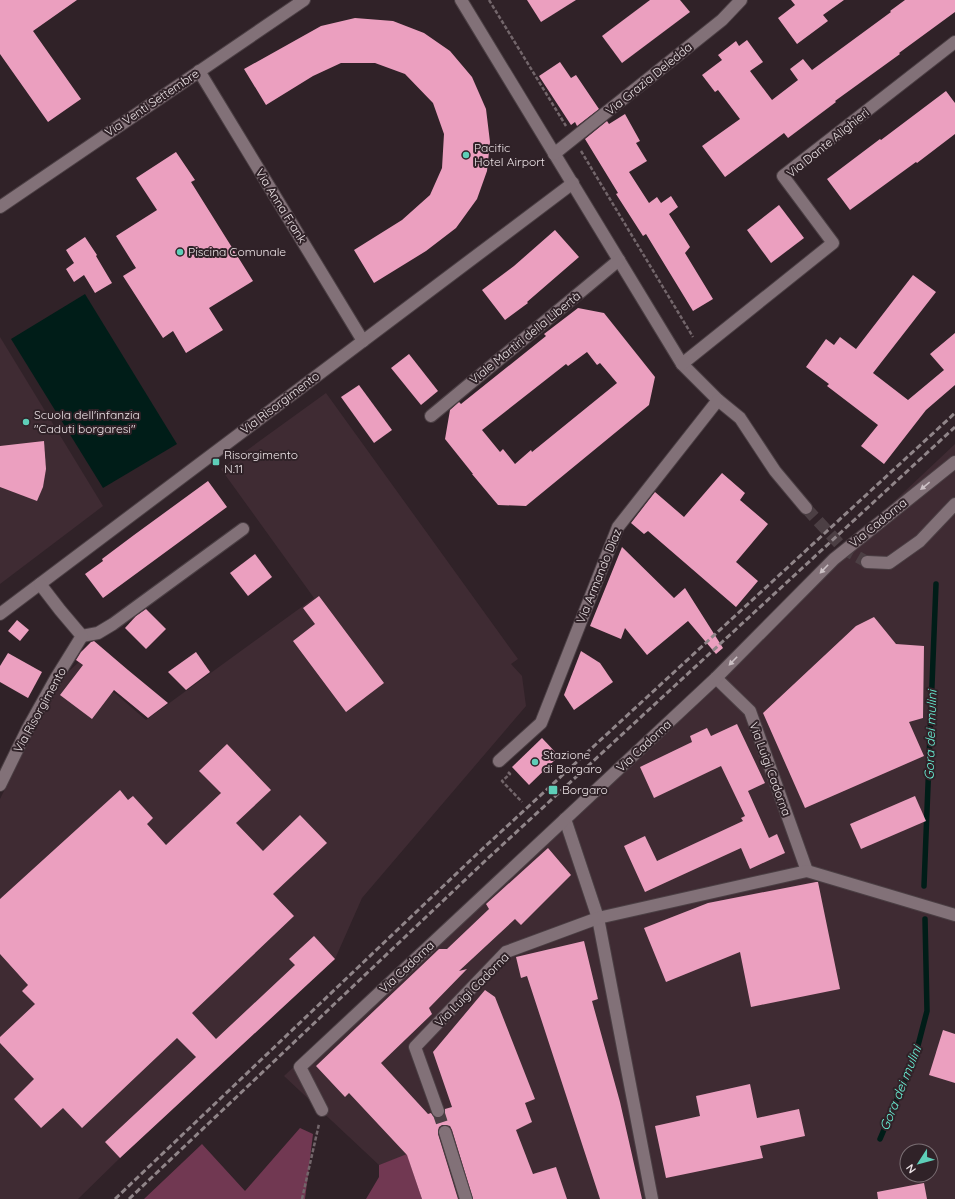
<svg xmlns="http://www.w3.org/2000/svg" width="955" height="1199" font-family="Quicksand,sans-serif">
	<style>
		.built { fill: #3f2b33; fill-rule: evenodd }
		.green { fill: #713852 }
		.water { fill: #001d18 }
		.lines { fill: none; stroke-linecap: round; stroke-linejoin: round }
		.stream { stroke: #001d18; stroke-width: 5.5 }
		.building { fill: #eb9fbf; fill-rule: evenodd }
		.street-tunnel { stroke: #4c3f44; stroke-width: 12; stroke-dasharray: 12 6; stroke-linecap: butt }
		.street-casing { stroke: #4b3f44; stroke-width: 14 }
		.path { stroke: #73666b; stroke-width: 2.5; stroke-dasharray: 4 2; stroke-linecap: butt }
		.street { stroke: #827178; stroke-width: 12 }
		.rail { stroke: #908589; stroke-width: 3; stroke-dasharray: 6 3; stroke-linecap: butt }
		.oneway { fill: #ccc1c5 }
		.poi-dot { fill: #5eceb8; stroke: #302228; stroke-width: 1.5 }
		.labels { text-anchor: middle; stroke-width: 4; stroke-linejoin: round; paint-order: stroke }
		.street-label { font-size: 12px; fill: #ece3e6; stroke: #302228 }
		.poi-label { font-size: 12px; fill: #ece3e6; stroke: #302228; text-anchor: start }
		.water-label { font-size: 13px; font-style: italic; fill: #6af6da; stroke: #302228 }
	</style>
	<rect width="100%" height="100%" fill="#302228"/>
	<!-- built -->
	<g class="built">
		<path d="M 0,337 L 103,506 L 0,584 Z"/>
		<path d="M 326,393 L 518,659 L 511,664 L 522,676 L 526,706 L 362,898 L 335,959 L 120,1158 L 78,1199 L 0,1199 L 0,799 L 59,680 L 79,662 L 146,720 L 314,598 L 221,469 Z"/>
		<path d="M 955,444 L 955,1199 L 422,1199 L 407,1155 L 379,1165 L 284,1076 ZM 907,1151 L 931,1151 L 931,1175 L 907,1175 Z"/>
	</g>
	<!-- green -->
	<g class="green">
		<path d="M 300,1128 L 313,1134 L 305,1199 L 144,1199 L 202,1144 L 245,1191 Z"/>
		<path d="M 407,1154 L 422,1199 L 366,1199 L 379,1177 L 379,1165 Z"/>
	</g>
	<!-- water -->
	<path class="water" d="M 85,294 L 177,444 L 103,488 L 11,339 Z"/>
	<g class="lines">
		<!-- stream -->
		<g class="stream">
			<path d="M 924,886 L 936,584"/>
			<path d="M 880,1139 L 915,1057 L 927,1011 L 925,919"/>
		</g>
	</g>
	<!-- building -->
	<g class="building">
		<path d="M 0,0 L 77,0 L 33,31 L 81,99 L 48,122 L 0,54 Z"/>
		<path d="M 527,0 L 576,0 L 541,22 Z"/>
		<path d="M 650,0 L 680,0 L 690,12 L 622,63 L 602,36 Z"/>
		<path d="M 791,0 L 844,0 L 823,15 L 828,21 L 797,44 L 778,18 L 795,5 Z"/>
		<path d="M 905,0 L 955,0 L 955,12 L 899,53 L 900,54 L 835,101 L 836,102 L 788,138 L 784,133 L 725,177 L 702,146 L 740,119 L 718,90 L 715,92 L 702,75 L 722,60 L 718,55 L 736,41 L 739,46 L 747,40 L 763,62 L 750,71 L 772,100 L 798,80 L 790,69 L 803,59 L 812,70 L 891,12 L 890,11 Z"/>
		<path d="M 355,18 L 393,21 L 424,33 L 450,51 L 472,77 L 486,109 L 490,142 L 487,171 L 477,199 L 456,228 L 426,251 L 374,283 L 354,250 L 402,220 L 430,195 L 442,168 L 444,134 L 433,103 L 405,74 L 375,63 L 341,63 L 313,76 L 266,105 L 244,69 L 321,26 Z"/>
		<path d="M 560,62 L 571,78 L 576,75 L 599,109 L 577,126 L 575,122 L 571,125 L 539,76 Z"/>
		<path d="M 946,91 L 955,103 L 955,134 L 917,163 L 916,162 L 850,210 L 827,179 L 880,139 L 881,140 Z"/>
		<path d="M 625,114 L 640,141 L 636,143 L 647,161 L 629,172 L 649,203 L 657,197 L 661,203 L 671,196 L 678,207 L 669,214 L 690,247 L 685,253 L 713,299 L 693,311 L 646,234 L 643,236 L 616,194 L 618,193 L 585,139 L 607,121 L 609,124 Z"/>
		<path d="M 176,152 L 195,180 L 191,182 L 253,281 L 209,308 L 223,330 L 186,353 L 173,331 L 163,338 L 123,276 L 136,268 L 116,236 L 157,210 L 136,178 Z"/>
		<path d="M 779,205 L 804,238 L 771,263 L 747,230 Z"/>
		<path d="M 555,230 L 579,257 L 527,302 L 528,303 L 505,320 L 482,290 L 514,266 Z"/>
		<path d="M 85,237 L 97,255 L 96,256 L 112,283 L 95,293 L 84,275 L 74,282 L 66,269 L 74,263 L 66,250 Z"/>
		<path d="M 913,275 L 936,292 L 873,373 L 908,400 L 944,370 L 930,354 L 955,333 L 955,385 L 926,410 L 884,464 L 861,446 L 878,425 L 827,386 L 829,384 L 806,367 L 826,339 L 834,345 L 840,337 L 856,349 Z"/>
		<path d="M 578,308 L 604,313 L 655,377 L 649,405 L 526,506 L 498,505 L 472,474 L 473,474 L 445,439 L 450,410 L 459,402 L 461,404 L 546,336 L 544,334 ZM 587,352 L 597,365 L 600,363 L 617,383 L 532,452 L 531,450 L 515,464 L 503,449 L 500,452 L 482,430 L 566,364 L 568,366 Z"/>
		<path d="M 409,354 L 438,391 L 421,405 L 391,368 Z"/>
		<path d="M 359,385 L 392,430 L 374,443 L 341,397 Z"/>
		<path d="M 44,441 L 46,469 L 43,487 L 37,501 L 0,487 L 0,446 Z"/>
		<path d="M 722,473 L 745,493 L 740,500 L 768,524 L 736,562 L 758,581 L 736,607 L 648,531 L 644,534 L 631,523 L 655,492 L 684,517 Z"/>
		<path d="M 208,481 L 227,507 L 103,598 L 85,574 L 103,561 L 102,559 L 134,535 Z"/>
		<path d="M 622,547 L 674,598 L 685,588 L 723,648 L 716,654 L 688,621 L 647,655 L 625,628 L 621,639 L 590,626 Z"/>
		<path d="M 255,554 L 272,577 L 248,596 L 230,573 Z"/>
		<path d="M 319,596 L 384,683 L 346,712 L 293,641 L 315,624 L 303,608 Z"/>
		<path d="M 146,609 L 166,629 L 146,649 L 125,628 L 136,616 Z"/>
		<path d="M 874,617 L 896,644 L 924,646 L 923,718 L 909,722 L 924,756 L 805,808 L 763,713 L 856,626 Z"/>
		<path d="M 17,620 L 29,630 L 20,641 L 8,631 Z"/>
		<path d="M 94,641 L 128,670 L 168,703 L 148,718 L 114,690 L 92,719 L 60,695 L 83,665 L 76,660 L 81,652 L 91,642 Z"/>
		<path d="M 581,651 L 600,663 L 613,682 L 574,710 L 564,695 Z"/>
		<path d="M 196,652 L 210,672 L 186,690 L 168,672 Z"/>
		<path d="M 8,653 L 42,672 L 28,698 L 0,682 L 0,666 Z"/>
		<path d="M 737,724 L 765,783 L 748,791 L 769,838 L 777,834 L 785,853 L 750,869 L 741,848 L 645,892 L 624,846 L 645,836 L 657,861 L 743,821 L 741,818 L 745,816 L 721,766 L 654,798 L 640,767 L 692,742 L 690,736 L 707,728 L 711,736 Z"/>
		<path d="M 542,738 L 559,756 L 529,785 L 512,767 Z"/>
		<path d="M 227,744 L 271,790 L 236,823 L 263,851 L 300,815 L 327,843 L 273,894 L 294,916 L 192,1013 L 216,1039 L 295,965 L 289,959 L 314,936 L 335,959 L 120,1158 L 105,1142 L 196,1057 L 177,1038 L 82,1128 L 63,1108 L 41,1128 L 14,1099 L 34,1079 L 0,1043 L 0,1037 L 35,1004 L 22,991 L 28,985 L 0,954 L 0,899 L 120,790 L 128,800 L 133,796 L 153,818 L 147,824 L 166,845 L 221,793 L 199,771 Z"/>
		<path d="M 915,796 L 926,821 L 861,849 L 850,824 Z"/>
		<path d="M 548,848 L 571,875 L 521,925 L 515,919 L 459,971 L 467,969 L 429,1008 L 432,1014 L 381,1063 L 428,1114 L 431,1113 L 433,1116 L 436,1118 L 441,1118 L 444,1116 L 445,1109 L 452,1107 L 433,1052 L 485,990 L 495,997 L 535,1099 L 525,1103 L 532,1122 L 516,1130 L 533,1174 L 556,1167 L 567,1199 L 473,1199 L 452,1130 L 450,1126 L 446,1125 L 442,1125 L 439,1127 L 438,1131 L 438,1134 L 458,1199 L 422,1199 L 407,1155 L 349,1093 L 345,1097 L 316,1066 L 439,949 L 447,949 L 489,909 L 486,904 Z"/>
		<path d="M 816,882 L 818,882 L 840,989 L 751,1007 L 740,952 L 666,982 L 644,928 L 708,903 Z"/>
		<path d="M 584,941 L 598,999 L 592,1001 L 620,1102 L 642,1199 L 600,1199 L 527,976 L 521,978 L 516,957 Z"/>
		<path d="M 943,1030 L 955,1034 L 955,1083 L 929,1075 Z"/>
		<path d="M 750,1084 L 757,1118 L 799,1109 L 805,1136 L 760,1146 L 763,1158 L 666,1178 L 655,1126 L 700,1116 L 696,1096 Z"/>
		<path d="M 924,1183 L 927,1199 L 878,1199 L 877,1192 Z"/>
	</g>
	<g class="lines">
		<!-- street-tunnel -->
		<g class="street-tunnel">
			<path d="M 806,508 L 844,549 L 867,562"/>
			<path d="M 438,1111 L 445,1132"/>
		</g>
		<defs>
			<g id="street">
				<path d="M 461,0 L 682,364 L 718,400 L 740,418 L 775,471 L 806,508"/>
				<path d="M 199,71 L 363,341"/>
				<path d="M 554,154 L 722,20 L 741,0"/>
				<path d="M 0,207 L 304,0"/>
				<path d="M 682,364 L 833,243 L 783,176 L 955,42"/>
				<path d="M 431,416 L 619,260"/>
				<path d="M 867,562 L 889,563 L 920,541 L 955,504"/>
				<path d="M 0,614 L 573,183"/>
				<path d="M 82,636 L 98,633 L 113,624 L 243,529"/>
				<path d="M 716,678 L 750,711 L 807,871"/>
				<path d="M 499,761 L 541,723 L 618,527 L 718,400"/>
				<path d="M 0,785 L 27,730 L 56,678 L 82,636 L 60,610 L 40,584"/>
				<path d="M 565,819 L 598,918 L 652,1199"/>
				<path d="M 322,1110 L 300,1067 L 716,678 L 834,559 L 955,462"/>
				<path d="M 438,1111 L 415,1047 L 506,952 L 598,918 L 807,871 L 955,915"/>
				<path d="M 445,1132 L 466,1199"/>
			</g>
		</defs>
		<!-- street casing -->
		<use href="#street" class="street-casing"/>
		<!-- path -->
		<g class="path">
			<path d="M 489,0 L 566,126"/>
			<path d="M 581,151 L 693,337"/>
			<path d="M 508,772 L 510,774 L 502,781 L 522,802"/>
			<path d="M 302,1199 L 319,1124"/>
		</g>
		<!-- street -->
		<use href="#street" class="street"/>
		<!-- rail -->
		<g class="rail">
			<path d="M 115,1199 L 478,853 L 955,413"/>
			<path d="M 129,1199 L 485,861 L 955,427"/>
		</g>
	</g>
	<!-- one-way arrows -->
	<defs><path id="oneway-solid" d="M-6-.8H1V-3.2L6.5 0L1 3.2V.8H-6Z"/></defs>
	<g class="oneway">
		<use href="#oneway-solid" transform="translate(925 486) rotate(141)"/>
		<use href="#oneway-solid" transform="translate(824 569) rotate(134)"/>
		<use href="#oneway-solid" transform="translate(733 661) rotate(134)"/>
	</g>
	<!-- markers -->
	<g class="poi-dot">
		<circle cx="466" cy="155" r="4"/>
		<circle cx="180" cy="252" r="4"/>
		<circle cx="26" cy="422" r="4"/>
		<rect x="212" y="458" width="8" height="8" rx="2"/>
		<circle cx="535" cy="762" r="4"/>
		<rect x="548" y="785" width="10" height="10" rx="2"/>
	</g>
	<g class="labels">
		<!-- street labels -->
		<g class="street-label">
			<text transform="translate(649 79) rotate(-39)" y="4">Via Grazia Deledda</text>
			<text transform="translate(152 103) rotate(-34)" y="4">Via Venti Settembre</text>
			<text transform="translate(828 143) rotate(-39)" y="4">Via Dante Alighieri</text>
			<text transform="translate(281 206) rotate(58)" y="4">Via Anna Frank</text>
			<text transform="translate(525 338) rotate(-39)" y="4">Viale Martiri della Libertà</text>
			<text transform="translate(280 403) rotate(-37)" y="4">Via Risorgimento</text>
			<text transform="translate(878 523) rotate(-39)" y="4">Via Cadorna</text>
			<text transform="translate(599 576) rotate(-68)" y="4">Via Armando Diaz</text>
			<text transform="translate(40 710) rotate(-61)" y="4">Via Risorgimento</text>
			<text transform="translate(644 746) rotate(-43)" y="4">Via Cadorna</text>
			<text transform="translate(770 769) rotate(70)" y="4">Via Luigi Cadorna</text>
			<text transform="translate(407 967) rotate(-43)" y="4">Via Cadorna</text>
			<text transform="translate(472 990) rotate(-45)" y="4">Via Luigi Cadorna</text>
		</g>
		<!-- poi labels -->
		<g class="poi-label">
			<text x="474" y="152">Pacific<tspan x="474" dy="14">Hotel Airport</tspan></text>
			<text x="188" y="256">Piscina Comunale</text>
			<text x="34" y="419">Scuola dell'infanzia<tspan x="34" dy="14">"Caduti borgaresi"</tspan></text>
			<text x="224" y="459">Risorgimento<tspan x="224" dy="14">N.11</tspan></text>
			<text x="543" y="759">Stazione<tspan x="543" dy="14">di Borgaro</tspan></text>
			<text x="562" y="794">Borgaro</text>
		</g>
		<!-- water labels -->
		<g class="water-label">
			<text transform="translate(930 735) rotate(-88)" y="5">Gora dei mulini</text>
			<text transform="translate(900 1088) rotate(-68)" y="5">Gora dei mulini</text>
		</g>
	</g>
	<!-- north arrow -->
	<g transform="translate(919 1163) rotate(234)"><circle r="19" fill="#302228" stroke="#7b6f74"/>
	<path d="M0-3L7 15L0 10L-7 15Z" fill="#5eceb8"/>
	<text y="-6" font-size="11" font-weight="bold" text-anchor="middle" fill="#ece3e6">N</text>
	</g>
</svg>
